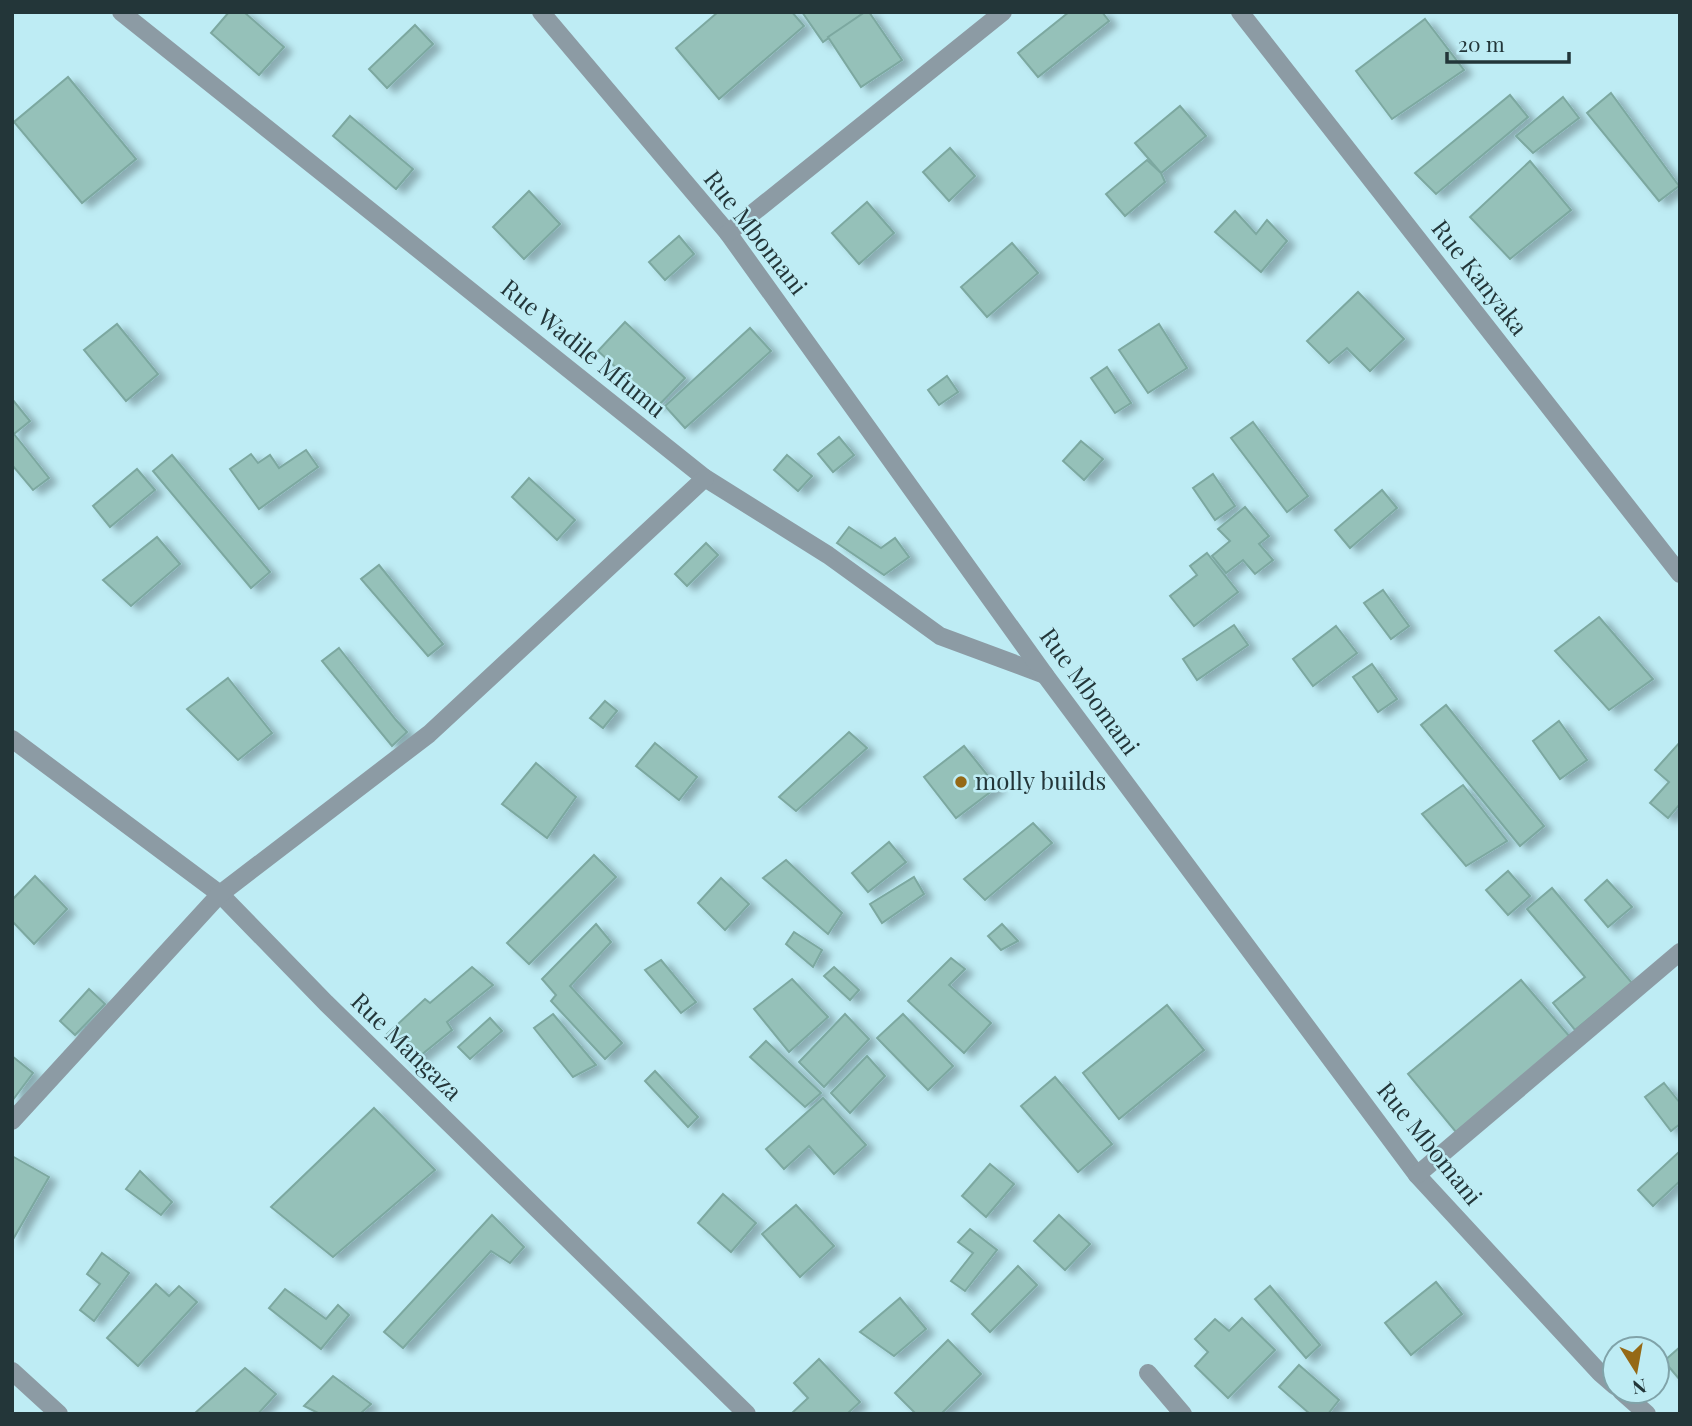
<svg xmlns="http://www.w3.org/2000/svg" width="1692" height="1426" font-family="'Playfair Display',serif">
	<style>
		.building { fill: #95c1b9; stroke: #7ca8a0; stroke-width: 2; filter: url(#shadow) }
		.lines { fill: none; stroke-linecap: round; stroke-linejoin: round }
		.minor { stroke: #8c9ba4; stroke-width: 18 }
		.poi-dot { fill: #956916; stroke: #beecf4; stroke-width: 2.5 }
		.labels { text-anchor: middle; stroke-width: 5; stroke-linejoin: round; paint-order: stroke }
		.street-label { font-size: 24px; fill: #233639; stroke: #beecf4 }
		.poi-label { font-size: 24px; fill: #233639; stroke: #beecf4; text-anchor: start }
	</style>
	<defs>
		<filter id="shadow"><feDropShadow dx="8" dy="4.5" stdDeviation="3.5" flood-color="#0004"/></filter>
	</defs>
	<rect width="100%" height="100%" fill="#beecf4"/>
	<!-- building -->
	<g class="building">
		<path d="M 229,12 L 244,12 L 284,47 L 259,75 L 211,33 Z"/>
		<path d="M 718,12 L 792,12 L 804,26 L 719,99 L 676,48 Z"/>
		<path d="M 802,12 L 865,12 L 823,42 Z"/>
		<path d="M 865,12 L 869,12 L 902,60 L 861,87 L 828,37 Z"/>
		<path d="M 1069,12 L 1102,12 L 1109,21 L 1038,77 L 1018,53 Z"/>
		<path d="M 1425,19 L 1464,70 L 1392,119 L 1356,71 Z"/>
		<path d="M 415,25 L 433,44 L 387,88 L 369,69 Z"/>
		<path d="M 68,77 L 136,159 L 82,203 L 14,122 Z"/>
		<path d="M 1611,93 L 1679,186 L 1659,201 L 1587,113 Z"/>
		<path d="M 1510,95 L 1528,117 L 1436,194 L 1415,173 Z"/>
		<path d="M 1563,97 L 1579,118 L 1533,153 L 1516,136 Z"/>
		<path d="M 1180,106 L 1206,136 L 1161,173 L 1135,143 Z"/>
		<path d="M 350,116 L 413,169 L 396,189 L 333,136 Z"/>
		<path d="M 950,148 L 975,176 L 949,201 L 923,172 Z"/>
		<path d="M 1147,160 L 1161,173 L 1165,182 L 1125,216 L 1106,194 Z"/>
		<path d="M 1530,161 L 1571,210 L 1510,259 L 1470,217 Z"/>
		<path d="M 529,191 L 560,224 L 524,259 L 493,227 Z"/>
		<path d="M 867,202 L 894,233 L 859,264 L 832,233 Z"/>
		<path d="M 1235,211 L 1256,234 L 1267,220 L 1287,241 L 1261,272 L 1215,232 Z"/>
		<path d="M 679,236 L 694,254 L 665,280 L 649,262 Z"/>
		<path d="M 1012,243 L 1038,273 L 987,317 L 961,287 Z"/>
		<path d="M 1358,292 L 1404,339 L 1370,371 L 1347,348 L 1329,363 L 1307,341 Z"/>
		<path d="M 625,322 L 685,378 L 658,406 L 598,351 Z"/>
		<path d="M 117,324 L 158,374 L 126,401 L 84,350 Z"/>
		<path d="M 1159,324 L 1187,368 L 1148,393 L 1119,350 Z"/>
		<path d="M 750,328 L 771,351 L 685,428 L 665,406 Z"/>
		<path d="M 1107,367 L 1131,403 L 1115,413 L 1091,378 Z"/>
		<path d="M 947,376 L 958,392 L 939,405 L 928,390 Z"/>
		<path d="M 12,399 L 30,421 L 14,434 L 49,478 L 33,490 L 12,465 Z"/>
		<path d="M 1253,422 L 1308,496 L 1287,512 L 1231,438 Z"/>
		<path d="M 839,437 L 854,455 L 833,472 L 818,454 Z"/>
		<path d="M 1081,441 L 1103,459 L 1084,480 L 1063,461 Z"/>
		<path d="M 306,450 L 318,467 L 259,509 L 230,469 L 251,454 L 258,463 L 270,455 L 279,468 Z"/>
		<path d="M 172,455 L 270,572 L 251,588 L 153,471 Z"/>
		<path d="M 787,455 L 812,476 L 798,491 L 774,470 Z"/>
		<path d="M 137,469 L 155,490 L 110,527 L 93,506 Z"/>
		<path d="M 1213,474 L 1235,506 L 1215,520 L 1193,488 Z"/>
		<path d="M 529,478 L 575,520 L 557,540 L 512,497 Z"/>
		<path d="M 1382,490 L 1397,508 L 1350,548 L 1335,530 Z"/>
		<path d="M 1245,507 L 1269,536 L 1259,544 L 1273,560 L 1255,574 L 1243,560 L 1226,573 L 1212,556 L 1230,541 L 1218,529 Z"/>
		<path d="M 849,527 L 881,548 L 895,538 L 909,557 L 884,575 L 837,543 Z"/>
		<path d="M 157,537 L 180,564 L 131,606 L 103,580 Z"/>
		<path d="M 706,543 L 718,555 L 687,586 L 675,574 Z"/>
		<path d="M 1207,553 L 1238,592 L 1194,626 L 1170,596 L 1197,575 L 1190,566 Z"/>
		<path d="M 379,565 L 443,644 L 428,656 L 361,579 Z"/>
		<path d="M 1383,590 L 1409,626 L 1391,639 L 1364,603 Z"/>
		<path d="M 1599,617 L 1653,679 L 1609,710 L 1555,651 Z"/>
		<path d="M 1234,625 L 1248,645 L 1197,680 L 1183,659 Z"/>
		<path d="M 1336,626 L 1357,653 L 1313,686 L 1293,659 Z"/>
		<path d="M 339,648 L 396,720 L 407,732 L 392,746 L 322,661 Z"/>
		<path d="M 1372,664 L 1397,699 L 1378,712 L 1353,677 Z"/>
		<path d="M 228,678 L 272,733 L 238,760 L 187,709 Z"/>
		<path d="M 605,701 L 617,711 L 603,728 L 590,718 Z"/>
		<path d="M 1446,705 L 1544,826 L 1520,846 L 1421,725 Z"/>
		<path d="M 1559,721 L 1587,760 L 1560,779 L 1533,741 Z"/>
		<path d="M 849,732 L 867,748 L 796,811 L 779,797 Z"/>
		<path d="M 1680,742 L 1680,804 L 1668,818 L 1650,803 L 1669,782 L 1655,770 Z"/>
		<path d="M 655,743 L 697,777 L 679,800 L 636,766 Z"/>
		<path d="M 964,746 L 997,787 L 956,818 L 924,777 Z"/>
		<path d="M 536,763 L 576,797 L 547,838 L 502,804 Z"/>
		<path d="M 1463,785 L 1507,841 L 1466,866 L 1422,814 Z"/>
		<path d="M 1033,823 L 1052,843 L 985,900 L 964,879 Z"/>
		<path d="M 889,842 L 906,862 L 868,892 L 852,873 Z"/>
		<path d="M 594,855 L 616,877 L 529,964 L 507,943 Z"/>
		<path d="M 786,860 L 842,913 L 828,934 L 763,878 Z"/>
		<path d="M 1508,871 L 1530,896 L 1508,915 L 1486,890 Z"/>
		<path d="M 35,876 L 67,909 L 34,944 L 12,921 L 12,900 Z"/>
		<path d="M 914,877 L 924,894 L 882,923 L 870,904 Z"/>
		<path d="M 721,878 L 749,904 L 725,930 L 698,903 Z"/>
		<path d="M 1607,880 L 1632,907 L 1608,927 L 1585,900 Z"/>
		<path d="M 1552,888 L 1632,983 L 1575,1030 L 1553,1003 L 1585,977 L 1527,909 Z"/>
		<path d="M 596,924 L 611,942 L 570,986 L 622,1043 L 605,1059 L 551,1001 L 556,995 L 542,979 Z"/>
		<path d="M 1002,924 L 1018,941 L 1001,950 L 988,936 Z"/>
		<path d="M 794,932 L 822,950 L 813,967 L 786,944 Z"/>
		<path d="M 951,958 L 965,969 L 949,985 L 991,1023 L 964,1053 L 908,1001 Z"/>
		<path d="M 661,960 L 696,1002 L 681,1013 L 645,970 Z"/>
		<path d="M 472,967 L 493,985 L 447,1022 L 452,1030 L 410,1064 L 387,1034 L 425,999 L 430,1003 Z"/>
		<path d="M 834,967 L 859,990 L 850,1000 L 824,976 Z"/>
		<path d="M 792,979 L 828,1017 L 789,1052 L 754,1009 Z"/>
		<path d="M 1521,980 L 1570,1037 L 1456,1132 L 1408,1074 Z"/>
		<path d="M 89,989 L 105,1004 L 75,1035 L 60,1021 Z"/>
		<path d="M 1167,1005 L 1204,1050 L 1119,1119 L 1083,1073 Z"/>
		<path d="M 553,1014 L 596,1065 L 573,1077 L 534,1028 Z"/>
		<path d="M 845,1014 L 869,1039 L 824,1087 L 799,1062 Z"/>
		<path d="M 903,1014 L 953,1066 L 928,1090 L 877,1038 Z"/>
		<path d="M 490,1018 L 502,1031 L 470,1059 L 458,1047 Z"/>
		<path d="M 766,1041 L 821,1093 L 805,1107 L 750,1057 Z"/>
		<path d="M 12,1056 L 33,1073 L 12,1101 Z"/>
		<path d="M 867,1056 L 885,1076 L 850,1113 L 831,1093 Z"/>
		<path d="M 655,1071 L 698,1117 L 688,1127 L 645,1081 Z"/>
		<path d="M 1055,1077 L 1112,1144 L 1078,1172 L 1021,1106 Z"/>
		<path d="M 1664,1083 L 1680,1103 L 1680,1124 L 1671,1131 L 1645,1097 Z"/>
		<path d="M 823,1098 L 866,1145 L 834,1174 L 809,1146 L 784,1169 L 766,1149 Z"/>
		<path d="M 374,1108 L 435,1170 L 333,1257 L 271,1207 Z"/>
		<path d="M 1680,1151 L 1680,1181 L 1653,1206 L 1638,1190 Z"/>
		<path d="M 12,1156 L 49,1177 L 12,1241 Z"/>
		<path d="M 990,1164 L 1014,1184 L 986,1217 L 962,1196 Z"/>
		<path d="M 140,1171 L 172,1202 L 161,1215 L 126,1189 Z"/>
		<path d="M 723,1194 L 756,1223 L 731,1252 L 698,1223 Z"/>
		<path d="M 796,1205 L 834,1246 L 800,1277 L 762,1234 Z"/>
		<path d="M 492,1215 L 524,1247 L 510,1263 L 491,1251 L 403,1348 L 384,1332 Z"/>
		<path d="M 1059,1215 L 1090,1244 L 1065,1270 L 1034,1241 Z"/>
		<path d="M 970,1229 L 997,1250 L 965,1291 L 951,1281 L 973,1253 L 958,1242 Z"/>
		<path d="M 102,1253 L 129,1273 L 94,1321 L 80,1310 L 100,1284 L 87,1274 Z"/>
		<path d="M 1018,1266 L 1037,1285 L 990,1332 L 972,1314 Z"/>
		<path d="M 1436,1282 L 1462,1314 L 1411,1355 L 1385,1323 Z"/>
		<path d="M 156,1284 L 169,1296 L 179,1286 L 197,1302 L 138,1366 L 107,1338 Z"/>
		<path d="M 1270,1286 L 1320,1345 L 1306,1358 L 1255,1299 Z"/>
		<path d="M 285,1289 L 326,1319 L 338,1305 L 349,1315 L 321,1349 L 269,1308 Z"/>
		<path d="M 900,1298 L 926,1329 L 894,1356 L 860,1332 Z"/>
		<path d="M 1242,1318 L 1275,1350 L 1228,1398 L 1195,1366 L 1208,1352 L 1195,1339 L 1215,1319 L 1229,1331 Z"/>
		<path d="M 948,1340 L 981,1374 L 941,1414 L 916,1414 L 895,1393 Z"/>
		<path d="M 1680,1347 L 1680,1380 L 1664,1361 Z"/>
		<path d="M 819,1359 L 860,1402 L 847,1414 L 791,1414 L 808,1398 L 794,1383 Z"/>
		<path d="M 1299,1365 L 1339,1400 L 1328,1414 L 1310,1414 L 1279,1387 Z"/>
		<path d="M 245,1368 L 276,1394 L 258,1414 L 194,1414 Z"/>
		<path d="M 333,1376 L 371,1404 L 360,1414 L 320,1414 L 304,1406 Z"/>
	</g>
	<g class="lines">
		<!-- minor -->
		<g class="minor">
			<path d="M 121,12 L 705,478 L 828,555 L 940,636 L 1045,675"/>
			<path d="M 541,12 L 728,233 L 1045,675 L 1417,1175 L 1600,1373 L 1615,1386"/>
			<path d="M 1240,12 L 1680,574"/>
			<path d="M 728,233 L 1003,12"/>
			<path d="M 12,739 L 220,894 L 326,1003 L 747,1414"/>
			<path d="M 12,1121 L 220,894 L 429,734 L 705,478"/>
			<path d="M 1417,1175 L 1680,952"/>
			<path d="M 12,1371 L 59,1414"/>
			<path d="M 1148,1373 L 1183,1414"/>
			<path d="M 1621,1391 L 1647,1414"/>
		</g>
	</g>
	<!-- markers -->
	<circle class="poi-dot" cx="961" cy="782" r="7"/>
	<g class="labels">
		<!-- street labels -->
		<g class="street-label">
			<text transform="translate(755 233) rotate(52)" y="8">Rue Mbomani</text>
			<text transform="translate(1479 278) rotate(52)" y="8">Rue Kanyaka</text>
			<text transform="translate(583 349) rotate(39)" y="8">Rue Wadile Mfumu</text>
			<text transform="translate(1089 692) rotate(54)" y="8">Rue Mbomani</text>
			<text transform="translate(406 1047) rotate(44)" y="8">Rue Mangaza</text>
			<text transform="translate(1429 1144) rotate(51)" y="8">Rue Mbomani</text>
		</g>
		<!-- poi labels -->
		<g class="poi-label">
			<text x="975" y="790">molly builds</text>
		</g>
	</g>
	<!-- border -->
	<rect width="1692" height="1426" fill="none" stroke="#233639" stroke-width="28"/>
	<!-- north arrow -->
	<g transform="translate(1636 1370) rotate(169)"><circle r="33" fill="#beecf4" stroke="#80a3a9" stroke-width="2"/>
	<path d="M0-5L12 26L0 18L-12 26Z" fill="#956916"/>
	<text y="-10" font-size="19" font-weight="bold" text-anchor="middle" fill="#233639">N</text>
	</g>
	<!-- scale -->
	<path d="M1447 52v10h122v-10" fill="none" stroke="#233639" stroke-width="3.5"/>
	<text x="1458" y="52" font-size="21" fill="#233639" stroke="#beecf4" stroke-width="5" paint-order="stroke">20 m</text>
</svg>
